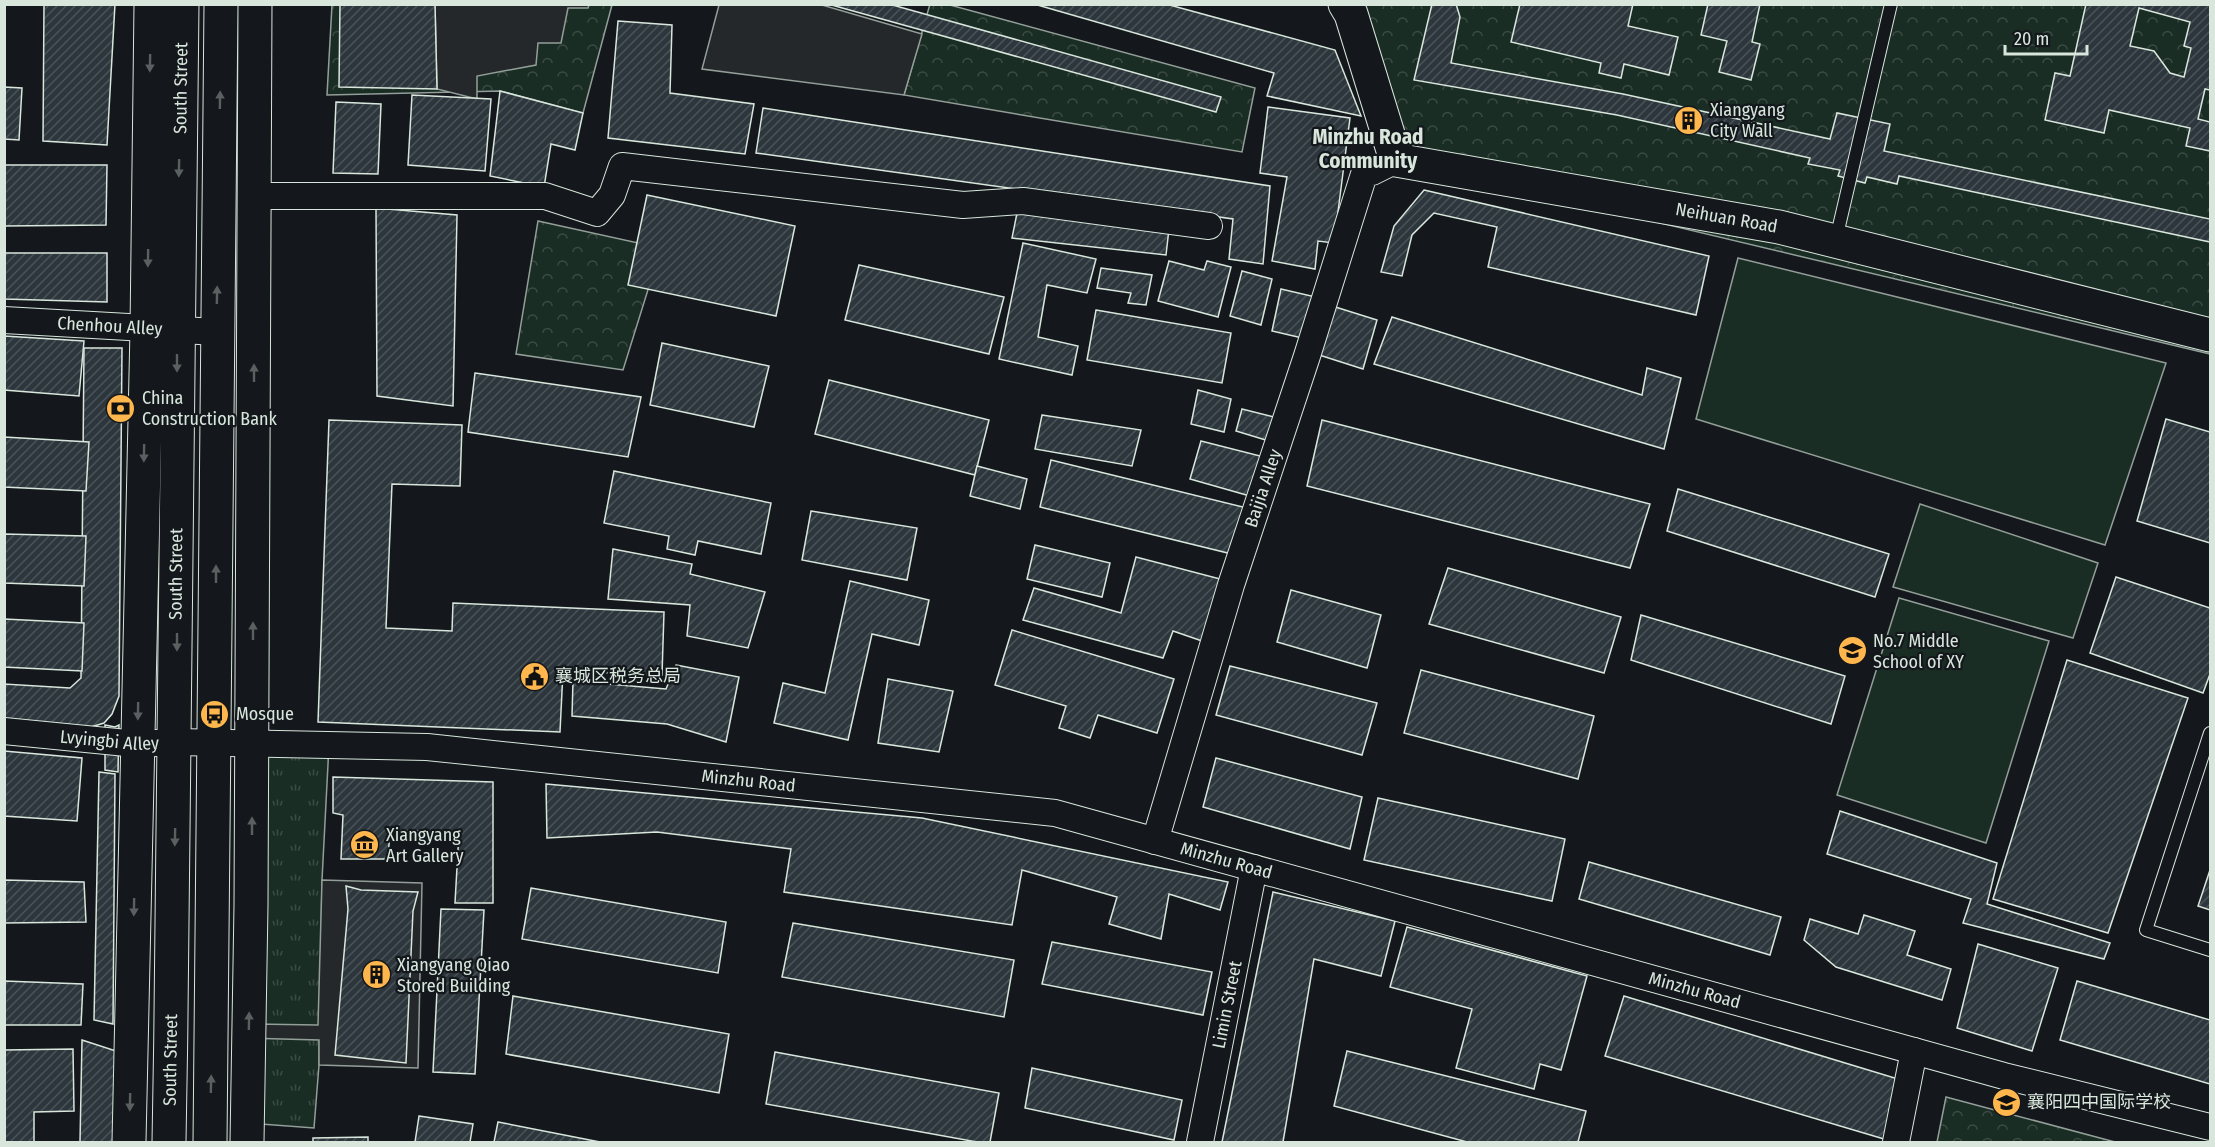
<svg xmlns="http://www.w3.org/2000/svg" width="2215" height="1147" font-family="'Fira Sans Condensed','Noto Sans SC',sans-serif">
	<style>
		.grass { fill: url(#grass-tufts); stroke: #939e99; stroke-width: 1.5 }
		.park { fill: url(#park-crowns); stroke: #939e99; stroke-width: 1.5 }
		.pitch { fill: #1a2d24; stroke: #939e99; stroke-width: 1.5 }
		.parking { fill: #24282b; stroke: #939e99; stroke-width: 1.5 }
		.building { fill: url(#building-hatch); stroke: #d8e6dc; stroke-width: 1.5; fill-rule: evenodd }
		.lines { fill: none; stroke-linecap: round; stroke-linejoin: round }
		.lane-casing { stroke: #d8e6dc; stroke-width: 14 }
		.street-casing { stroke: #d8e6dc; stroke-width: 28 }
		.secondary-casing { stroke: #d8e6dc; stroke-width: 35 }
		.lane { stroke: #14181c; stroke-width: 12 }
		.street { stroke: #14181c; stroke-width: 26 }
		.secondary { stroke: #14181c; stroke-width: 33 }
		.oneway { fill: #59605f }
		.labels { text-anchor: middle; stroke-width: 4.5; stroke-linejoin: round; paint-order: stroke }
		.street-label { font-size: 18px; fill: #d8e6dc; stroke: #14181c }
		.poi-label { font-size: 18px; fill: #d8e6dc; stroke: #14181c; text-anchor: start }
		.quarter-label { font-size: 21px; font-weight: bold; fill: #d8e6dc; stroke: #14181c }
	</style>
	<defs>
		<pattern id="grass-tufts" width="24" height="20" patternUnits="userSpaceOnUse" patternTransform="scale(1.5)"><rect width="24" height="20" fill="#1a2d24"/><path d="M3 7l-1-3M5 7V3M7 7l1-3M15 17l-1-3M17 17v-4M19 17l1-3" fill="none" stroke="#3b4b43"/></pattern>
		<pattern id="park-crowns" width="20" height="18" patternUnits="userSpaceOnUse" patternTransform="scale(1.5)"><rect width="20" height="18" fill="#1a2d24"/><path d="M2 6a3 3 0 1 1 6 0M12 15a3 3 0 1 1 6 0" fill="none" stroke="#3b4b43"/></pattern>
		<pattern id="building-hatch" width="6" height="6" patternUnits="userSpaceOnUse" patternTransform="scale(1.5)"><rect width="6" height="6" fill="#2c363c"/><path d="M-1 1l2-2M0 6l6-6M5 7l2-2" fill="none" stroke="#4a5358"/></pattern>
	</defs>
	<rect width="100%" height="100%" fill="#14181c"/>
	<!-- grass -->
	<path class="grass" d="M 252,744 L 329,745 L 322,880 L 319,1065 L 314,1128 L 247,1123 Z"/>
	<!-- park -->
	<g class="park">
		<path d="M 930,4 L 950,5 L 1255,88 L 1242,152 L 904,95 Z"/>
		<path d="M 332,5 L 612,5 L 583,113 L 500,91 L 327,95 Z"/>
		<path d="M 1345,5 L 2210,5 L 2210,354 L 1396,160 Z"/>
		<path d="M 538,221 L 661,248 L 623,370 L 516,354 Z"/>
		<path d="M 1946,1097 L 2115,1142 L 1937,1142 Z"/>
	</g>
	<!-- pitch -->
	<g class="pitch">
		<path d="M 1738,258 L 2166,363 L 2105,545 L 1696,419 Z"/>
		<path d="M 1920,504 L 2098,563 L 2073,638 L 1893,587 Z"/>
		<path d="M 1899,598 L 2049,641 L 1986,843 L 1837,795 Z"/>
	</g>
	<!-- parking -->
	<g class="parking">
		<path d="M 435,5 L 589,5 L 588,8 L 568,8 L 561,43 L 538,43 L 536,65 L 477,76 L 477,99 L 437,89 Z"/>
		<path d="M 719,5 L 822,5 L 922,34 L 904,95 L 702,69 Z"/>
		<path d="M 322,880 L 422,883 L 418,1068 L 319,1065 L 319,1040 L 248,1038 L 249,1024 L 318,1025 Z"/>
	</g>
	<!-- building -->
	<g class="building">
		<path d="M 44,4 L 115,4 L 107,145 L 43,141 Z"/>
		<path d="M 340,4 L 435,4 L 437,89 L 339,87 Z"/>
		<path d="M 828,4 L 889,4 L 1221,97 L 1216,112 Z"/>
		<path d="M 1034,4 L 1166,4 L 1335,50 L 1361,116 L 1267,96 L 1274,73 Z"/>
		<path d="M 1432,4 L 1456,4 L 1460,17 L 1451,63 L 1623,94 L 1830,139 L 1837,113 L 1890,124 L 1884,151 L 2210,219 L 2210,242 L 1899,176 L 1897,184 L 1867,177 L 1865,183 L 1838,176 L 1840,170 L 1808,164 L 1810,158 L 1617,115 L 1414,80 Z"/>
		<path d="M 1520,4 L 1633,4 L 1628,26 L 1678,37 L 1669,75 L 1624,64 L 1621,78 L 1599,73 L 1601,63 L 1511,42 Z"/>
		<path d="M 1708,4 L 1760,4 L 1752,42 L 1760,44 L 1751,80 L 1719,72 L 1727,41 L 1701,35 Z"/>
		<path d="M 2086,4 L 2210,4 L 2210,90 L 2205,89 L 2198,119 L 2210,122 L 2210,151 L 2186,146 L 2190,128 L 2109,110 L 2104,133 L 2045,120 L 2055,73 L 2070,76 ZM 2139,8 L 2190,22 L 2184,46 L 2191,48 L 2184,77 L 2170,73 L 2154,51 L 2130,46 Z"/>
		<path d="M 618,21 L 672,25 L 670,93 L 754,104 L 745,154 L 608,138 Z"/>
		<path d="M 4,87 L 22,88 L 19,140 L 4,139 Z"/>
		<path d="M 500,91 L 583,113 L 575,150 L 551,144 L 544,187 L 490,176 Z"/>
		<path d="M 412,95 L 491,99 L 485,171 L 408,165 Z"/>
		<path d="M 336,102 L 381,104 L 378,174 L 333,173 Z"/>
		<path d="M 1268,107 L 1350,118 L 1334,243 L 1318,241 L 1315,269 L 1272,261 L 1287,177 L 1260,173 Z"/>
		<path d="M 763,108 L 1270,186 L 1263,264 L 1229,259 L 1233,219 L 756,153 Z"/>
		<path d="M 4,165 L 107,165 L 106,225 L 4,226 Z"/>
		<path d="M 1424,190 L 1709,256 L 1696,315 L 1488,267 L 1497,227 L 1434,213 L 1412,235 L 1402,276 L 1381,272 L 1394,226 Z"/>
		<path d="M 647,195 L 795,226 L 776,316 L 628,285 Z"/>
		<path d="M 376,208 L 457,215 L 453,406 L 377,396 Z"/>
		<path d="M 1018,208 L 1169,229 L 1166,255 L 1012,238 Z"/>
		<path d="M 1023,243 L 1096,259 L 1087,293 L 1047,285 L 1038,337 L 1078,346 L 1072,375 L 999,359 Z"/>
		<path d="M 4,253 L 107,253 L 107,302 L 4,299 Z"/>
		<path d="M 1169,261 L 1204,270 L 1207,261 L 1231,267 L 1218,317 L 1158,301 Z"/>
		<path d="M 859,265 L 1004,297 L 989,354 L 845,320 Z"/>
		<path d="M 1101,268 L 1152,275 L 1146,305 L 1128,303 L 1131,293 L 1097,288 Z"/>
		<path d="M 1242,271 L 1272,279 L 1261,325 L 1230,316 Z"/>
		<path d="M 1281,289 L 1320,298 L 1311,340 L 1272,331 Z"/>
		<path d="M 1329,305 L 1377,320 L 1363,369 L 1316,354 Z"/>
		<path d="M 1096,310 L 1231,333 L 1222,383 L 1087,360 Z"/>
		<path d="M 1392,317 L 1642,395 L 1647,368 L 1681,378 L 1664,449 L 1374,364 Z"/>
		<path d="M 4,336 L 84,341 L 79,396 L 4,390 Z"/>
		<path d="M 662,343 L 769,366 L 754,427 L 650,405 Z"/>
		<path d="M 84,348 L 122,348 L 119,696 L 112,714 L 104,723 L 91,727 L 4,721 L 4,684 L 70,688 L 81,678 Z"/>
		<path d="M 475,373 L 641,397 L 628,457 L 468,432 Z"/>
		<path d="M 829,380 L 989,420 L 975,475 L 815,434 Z"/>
		<path d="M 1198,390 L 1231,399 L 1224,432 L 1191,424 Z"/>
		<path d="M 1242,409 L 1274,417 L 1269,441 L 1236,431 Z"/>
		<path d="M 1042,415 L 1141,430 L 1132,466 L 1035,449 Z"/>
		<path d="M 2166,419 L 2210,432 L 2210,543 L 2137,521 Z"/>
		<path d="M 329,420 L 462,425 L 460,486 L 392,484 L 386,628 L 452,631 L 453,603 L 664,612 L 662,675 L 563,671 L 560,732 L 318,722 Z"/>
		<path d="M 1322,420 L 1650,504 L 1630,568 L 1307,486 Z"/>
		<path d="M 4,437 L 89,442 L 86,491 L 4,487 Z"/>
		<path d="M 1201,441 L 1268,458 L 1257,498 L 1190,479 Z"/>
		<path d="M 1051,460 L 1247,508 L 1236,555 L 1040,507 Z"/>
		<path d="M 977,466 L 1027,479 L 1020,509 L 970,496 Z"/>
		<path d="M 614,471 L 771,503 L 761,554 L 698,541 L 695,555 L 667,549 L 669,536 L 604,523 Z"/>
		<path d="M 1678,489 L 1889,554 L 1875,597 L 1667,531 Z"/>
		<path d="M 811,511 L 917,528 L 907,580 L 802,560 Z"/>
		<path d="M 4,534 L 86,536 L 84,586 L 4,583 Z"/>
		<path d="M 1035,545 L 1110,563 L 1102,597 L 1027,579 Z"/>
		<path d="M 613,549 L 692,564 L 690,574 L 765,592 L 748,648 L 687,636 L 690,605 L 608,599 Z"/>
		<path d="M 1136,557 L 1224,580 L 1205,642 L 1173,631 L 1163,658 L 1023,620 L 1034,588 L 1121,613 Z"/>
		<path d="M 1448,568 L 1621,617 L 1604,673 L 1429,624 Z"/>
		<path d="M 2116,577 L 2210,608 L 2210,674 L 2203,693 L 2090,653 Z"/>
		<path d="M 850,581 L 929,600 L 919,645 L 872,634 L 848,740 L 774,723 L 783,683 L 825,693 Z"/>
		<path d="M 1291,590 L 1381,615 L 1367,668 L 1277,642 Z"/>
		<path d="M 1641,615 L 1845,676 L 1831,724 L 1631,660 Z"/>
		<path d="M 4,619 L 84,623 L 82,671 L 4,667 Z"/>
		<path d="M 1012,630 L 1174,679 L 1157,733 L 1098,715 L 1090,738 L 1059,728 L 1066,706 L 995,685 Z"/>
		<path d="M 2067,660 L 2188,698 L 2108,933 L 1993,899 Z"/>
		<path d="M 676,665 L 739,677 L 726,742 L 667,724 L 572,716 L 573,681 L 666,689 Z"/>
		<path d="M 1230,666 L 1377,703 L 1362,755 L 1216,715 Z"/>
		<path d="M 1421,670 L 1594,716 L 1578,779 L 1404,733 Z"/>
		<path d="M 888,679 L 953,691 L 939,752 L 878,743 Z"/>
		<path d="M 105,725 L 115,727 L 119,725 L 118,772 L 105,770 Z"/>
		<path d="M 4,751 L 82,758 L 77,821 L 4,816 Z"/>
		<path d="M 1216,758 L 1362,797 L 1350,849 L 1203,807 Z"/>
		<path d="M 99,772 L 115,774 L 113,1024 L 94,1020 Z"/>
		<path d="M 333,777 L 493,782 L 493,903 L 455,903 L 459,832 L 390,830 L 388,859 L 341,859 L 343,815 L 333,813 Z"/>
		<path d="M 546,784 L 922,818 L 1228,882 L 1220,910 L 1169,894 L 1161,939 L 1109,924 L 1117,897 L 1022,870 L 1012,925 L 784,892 L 791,849 L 657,832 L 547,838 Z"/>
		<path d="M 1378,798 L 1565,839 L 1552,901 L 1364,860 Z"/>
		<path d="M 1840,811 L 1997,863 L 1987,904 L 2110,943 L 2104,959 L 1963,923 L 1971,899 L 1827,854 Z"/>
		<path d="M 1589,862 L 1781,917 L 1770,955 L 1579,899 Z"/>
		<path d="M 2210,870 L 2210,910 L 2198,906 Z"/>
		<path d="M 4,880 L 84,882 L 86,922 L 4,923 Z"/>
		<path d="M 346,886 L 361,890 L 418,892 L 413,911 L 406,1063 L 335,1055 L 348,909 Z"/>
		<path d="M 531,888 L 726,922 L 718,973 L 522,939 Z"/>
		<path d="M 1273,892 L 1395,921 L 1381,976 L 1314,959 L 1283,1142 L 1222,1142 Z"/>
		<path d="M 441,909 L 484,910 L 475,1074 L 433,1072 Z"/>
		<path d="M 1864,915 L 1915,931 L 1907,955 L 1951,969 L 1942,1000 L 1836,967 L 1804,940 L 1810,919 L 1858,934 Z"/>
		<path d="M 793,923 L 1014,960 L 1004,1017 L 782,977 Z"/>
		<path d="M 1407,927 L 1587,976 L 1561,1070 L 1540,1064 L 1534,1089 L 1456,1068 L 1472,1009 L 1390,987 Z"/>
		<path d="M 1052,942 L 1212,972 L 1203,1015 L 1042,984 Z"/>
		<path d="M 1978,944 L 2058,968 L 2032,1051 L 1957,1028 Z"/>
		<path d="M 4,981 L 83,984 L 81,1025 L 4,1025 Z"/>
		<path d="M 2077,981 L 2210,1020 L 2210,1084 L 2060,1040 Z"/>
		<path d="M 513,996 L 729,1034 L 719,1093 L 506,1054 Z"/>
		<path d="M 1624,996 L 1898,1079 L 1884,1139 L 1605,1056 Z"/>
		<path d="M 82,1040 L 116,1051 L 114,1142 L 80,1142 Z"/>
		<path d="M 73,1049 L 74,1111 L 34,1112 L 34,1142 L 4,1142 L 4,1050 Z"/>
		<path d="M 1347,1051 L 1586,1111 L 1578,1142 L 1467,1142 L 1334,1106 Z"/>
		<path d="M 775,1052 L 999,1093 L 990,1142 L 977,1142 L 766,1104 Z"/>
		<path d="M 1032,1068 L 1182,1100 L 1174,1140 L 1025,1108 Z"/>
		<path d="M 419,1116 L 473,1124 L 470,1142 L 415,1142 Z"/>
		<path d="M 498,1122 L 600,1142 L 494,1142 Z"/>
		<path d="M 368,1137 L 368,1142 L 313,1142 L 313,1138 Z"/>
	</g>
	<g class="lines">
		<defs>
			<g id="lane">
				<path d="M 1836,239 L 1891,4"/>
				<path d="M 2210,733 L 2146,930 L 2210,950"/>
			</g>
			<g id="street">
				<path d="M 254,196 L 545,196 L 597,213 L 612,195 L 622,166 L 963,205 L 1023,201 L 1209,226"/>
				<path id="s1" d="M 4,320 L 217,332"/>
				<path id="s2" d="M 4,731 L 137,744 L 176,742 L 427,747 L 1055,813 L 2004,1076 L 2210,1127"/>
				<path id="s3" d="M 1155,841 L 1231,585 L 1307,356 L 1365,171 L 1372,172 L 1396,160"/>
				<path id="s4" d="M 1200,1142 L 1254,868"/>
				<path d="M 1896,1142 L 1914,1051"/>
			</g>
			<g id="secondary">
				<path id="s5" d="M 1345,4 L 1351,14 L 1396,160 L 1779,227 L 2210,335"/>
				<path d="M 129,1142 L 147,329 L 151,4"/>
				<path id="s6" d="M 169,1142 C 176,763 176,384 182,4"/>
				<path d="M 210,1142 L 221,4"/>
				<path d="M 247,1142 L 251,905 L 255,4"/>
			</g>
		</defs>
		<!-- lane casing -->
		<use href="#lane" class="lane-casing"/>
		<!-- street casing -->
		<use href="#street" class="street-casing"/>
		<!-- secondary casing -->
		<use href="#secondary" class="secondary-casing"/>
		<!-- lane -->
		<use href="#lane" class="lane"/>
		<!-- street -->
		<use href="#street" class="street"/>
		<!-- secondary -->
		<use href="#secondary" class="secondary"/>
	</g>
	<!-- one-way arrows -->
	<defs><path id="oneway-solid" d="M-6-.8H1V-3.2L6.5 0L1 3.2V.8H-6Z" transform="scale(1.5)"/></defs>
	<g class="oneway">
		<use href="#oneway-solid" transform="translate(150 63) rotate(91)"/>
		<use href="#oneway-solid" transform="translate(220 100) rotate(-89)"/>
		<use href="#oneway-solid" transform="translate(179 168) rotate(91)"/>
		<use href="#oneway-solid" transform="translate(148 258) rotate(91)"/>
		<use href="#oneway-solid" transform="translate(217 295) rotate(-89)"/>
		<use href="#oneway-solid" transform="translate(177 363) rotate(90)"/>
		<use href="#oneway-solid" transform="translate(254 373) rotate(-90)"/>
		<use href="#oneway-solid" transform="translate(144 453) rotate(91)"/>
		<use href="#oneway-solid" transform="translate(216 574) rotate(-90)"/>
		<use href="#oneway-solid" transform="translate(253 631) rotate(-90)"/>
		<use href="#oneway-solid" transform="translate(177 642) rotate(90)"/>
		<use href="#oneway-solid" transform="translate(138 711) rotate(91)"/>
		<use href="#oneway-solid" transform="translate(252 826) rotate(-90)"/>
		<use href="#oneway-solid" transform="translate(175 837) rotate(91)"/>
		<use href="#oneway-solid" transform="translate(134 907) rotate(91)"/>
		<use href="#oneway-solid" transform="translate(249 1021) rotate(-89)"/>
		<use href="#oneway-solid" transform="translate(211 1084) rotate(-89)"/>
		<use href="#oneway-solid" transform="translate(130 1102) rotate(91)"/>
	</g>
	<!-- icons -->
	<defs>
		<symbol id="building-disc" viewBox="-11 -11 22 22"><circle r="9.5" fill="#ffb74d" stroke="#14181c"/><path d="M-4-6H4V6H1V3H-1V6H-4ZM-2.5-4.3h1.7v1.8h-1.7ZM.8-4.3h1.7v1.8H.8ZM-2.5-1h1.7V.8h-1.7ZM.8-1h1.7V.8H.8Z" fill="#111"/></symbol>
		<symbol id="bank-disc" viewBox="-11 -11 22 22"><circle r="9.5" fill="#ffb74d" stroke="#14181c"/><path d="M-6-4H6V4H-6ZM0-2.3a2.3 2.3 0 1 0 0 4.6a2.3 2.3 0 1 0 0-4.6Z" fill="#111"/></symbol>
		<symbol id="school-disc" viewBox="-11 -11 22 22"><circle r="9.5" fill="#ffb74d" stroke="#14181c"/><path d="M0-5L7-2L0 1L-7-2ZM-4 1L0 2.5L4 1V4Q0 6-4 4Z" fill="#111"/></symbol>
		<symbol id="civic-disc" viewBox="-11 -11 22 22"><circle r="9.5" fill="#ffb74d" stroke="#14181c"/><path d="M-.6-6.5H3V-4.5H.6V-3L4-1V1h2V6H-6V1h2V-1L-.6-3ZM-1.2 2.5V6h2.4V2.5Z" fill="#111"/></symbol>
		<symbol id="bus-disc" viewBox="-11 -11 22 22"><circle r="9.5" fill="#ffb74d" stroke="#14181c"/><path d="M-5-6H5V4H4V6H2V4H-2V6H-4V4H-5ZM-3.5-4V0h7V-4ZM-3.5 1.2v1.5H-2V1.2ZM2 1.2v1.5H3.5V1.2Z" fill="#111"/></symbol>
		<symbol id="museum-disc" viewBox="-11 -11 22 22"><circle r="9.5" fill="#ffb74d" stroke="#14181c"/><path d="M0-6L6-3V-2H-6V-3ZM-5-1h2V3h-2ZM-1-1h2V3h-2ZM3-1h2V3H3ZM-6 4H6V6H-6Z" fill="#111"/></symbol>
	</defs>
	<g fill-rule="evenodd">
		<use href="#building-disc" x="1672" y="104" width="33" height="33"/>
		<use href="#bank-disc" x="104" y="392" width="33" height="33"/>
		<use href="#school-disc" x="1836" y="634" width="33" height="33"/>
		<use href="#civic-disc" x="518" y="660" width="33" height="33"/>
		<use href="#bus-disc" x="198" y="698" width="33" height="33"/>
		<use href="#museum-disc" x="348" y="828" width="33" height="33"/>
		<use href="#building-disc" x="360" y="958" width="33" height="33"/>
		<use href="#school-disc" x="1990" y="1086" width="33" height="33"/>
	</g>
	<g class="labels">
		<!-- street labels -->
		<g class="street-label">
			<text dy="6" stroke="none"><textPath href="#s6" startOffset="1054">South Street</textPath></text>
			<text dy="6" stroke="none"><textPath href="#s5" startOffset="500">Neihuan Road</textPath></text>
			<text dy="6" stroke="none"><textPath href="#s1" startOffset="106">Chenhou Alley</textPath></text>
			<text dy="6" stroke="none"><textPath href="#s3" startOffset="369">Baijia Alley</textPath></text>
			<text dy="6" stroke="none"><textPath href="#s6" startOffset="568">South Street</textPath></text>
			<text dy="6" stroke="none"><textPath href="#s2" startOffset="106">Lvyingbi Alley</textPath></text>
			<text dy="6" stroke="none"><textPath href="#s2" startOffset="747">Minzhu Road</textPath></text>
			<text dy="6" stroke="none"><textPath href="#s2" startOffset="1233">Minzhu Road</textPath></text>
			<text dy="6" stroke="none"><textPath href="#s2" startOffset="1719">Minzhu Road</textPath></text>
			<text dy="6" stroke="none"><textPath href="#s4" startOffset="140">Limin Street</textPath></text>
			<text dy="6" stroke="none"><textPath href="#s6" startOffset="82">South Street</textPath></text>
		</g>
		<!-- poi labels -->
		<g class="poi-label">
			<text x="1710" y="116">Xiangyang<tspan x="1710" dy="21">City Wall</tspan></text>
			<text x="142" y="404">China<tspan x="142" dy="21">Construction Bank</tspan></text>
			<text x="1873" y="647">No.7 Middle<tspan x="1873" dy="21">School of XY</tspan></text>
			<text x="555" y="682">襄城区税务总局</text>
			<text x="236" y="720">Mosque</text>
			<text x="386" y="841">Xiangyang<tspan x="386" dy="21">Art Gallery</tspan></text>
			<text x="397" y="971">Xiangyang Qiao<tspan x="397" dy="21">Stored Building</tspan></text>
			<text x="2027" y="1108">襄阳四中国际学校</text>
		</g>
		<!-- quarter labels -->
		<g class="quarter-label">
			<text x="1368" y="144">Minzhu Road<tspan x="1368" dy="24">Community</tspan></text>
		</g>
	</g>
	<!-- border -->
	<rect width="2215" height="1147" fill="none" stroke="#d8e6dc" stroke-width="12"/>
	<!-- scale -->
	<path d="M2005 45v9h82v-9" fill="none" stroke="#d8e6dc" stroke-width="3"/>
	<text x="2014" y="45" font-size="18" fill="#d8e6dc" stroke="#14181c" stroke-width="4.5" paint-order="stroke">20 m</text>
</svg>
